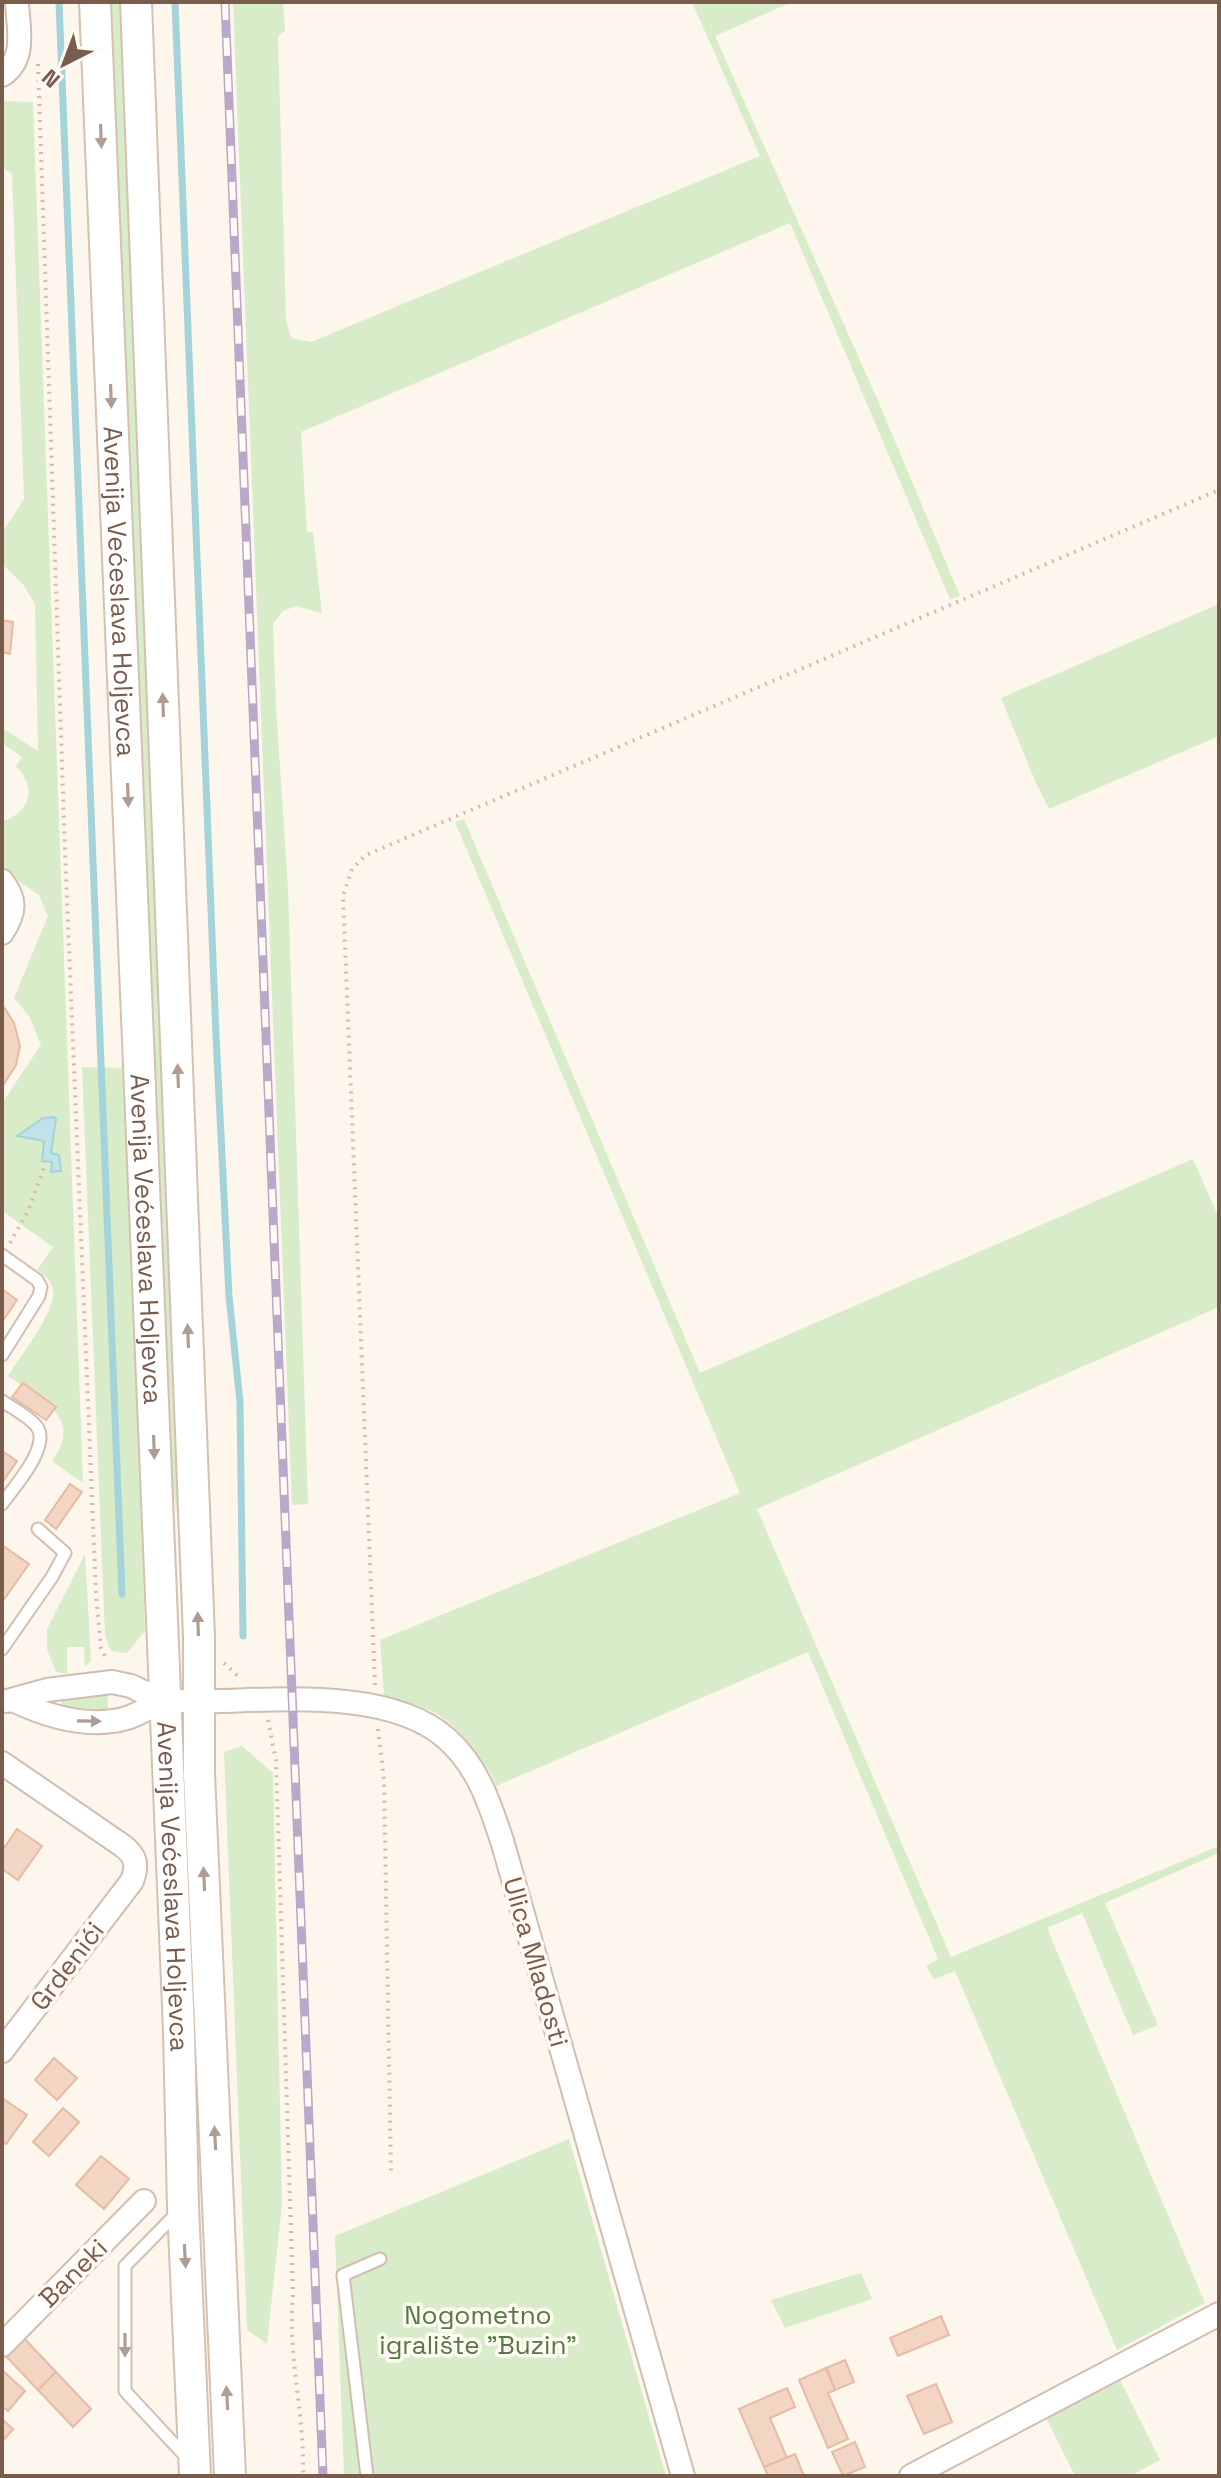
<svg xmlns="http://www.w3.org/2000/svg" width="1221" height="2478" font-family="'Space Grotesk',sans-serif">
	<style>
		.green { fill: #d8ecc9 }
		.water { fill: #bfe3e8; stroke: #a5d3da; stroke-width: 2 }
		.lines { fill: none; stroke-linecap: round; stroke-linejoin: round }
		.stream { stroke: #a5d3da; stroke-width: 7 }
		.building { fill: #f3d5c3; stroke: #e6bba3; stroke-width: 2 }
		.service-casing { stroke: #d1beb0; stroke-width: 15 }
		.minor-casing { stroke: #d1beb0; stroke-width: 26 }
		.secondary-casing { stroke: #d6c0b0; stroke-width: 34 }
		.path { stroke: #d9b8a5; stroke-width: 4; stroke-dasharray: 2 6; stroke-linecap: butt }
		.service { stroke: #fff; stroke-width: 11 }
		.minor { stroke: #fff; stroke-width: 22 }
		.secondary { stroke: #fff; stroke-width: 30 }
		.rail-casing { stroke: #b9a8c9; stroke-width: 9 }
		.rail { stroke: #fffaf3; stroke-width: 6; stroke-dasharray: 18; stroke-linecap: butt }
		.oneway { fill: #af9d94 }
		.labels { text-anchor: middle; stroke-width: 7; stroke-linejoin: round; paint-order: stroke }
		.street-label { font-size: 26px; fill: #7a5c4d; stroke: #fffaf3 }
		.park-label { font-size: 26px; fill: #537a41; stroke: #fffaf3 }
	</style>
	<rect width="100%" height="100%" fill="#fdf6ec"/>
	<!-- green -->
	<g class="green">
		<path d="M 110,2 L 123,2 L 190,1629 L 183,1629 L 181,1538 L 168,1459 Z"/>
		<path d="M 233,2 L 283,2 L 285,31 L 278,36 L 286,320 L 291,338 L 311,342 L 760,156 L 692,2 L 792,2 L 715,36 L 879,403 L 960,596 L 950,599 L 790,223 L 301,432 L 307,532 L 313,532 L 322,613 L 296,606 L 283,611 L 273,624 L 276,706 L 288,888 L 308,1504 L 292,1505 Z"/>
		<path d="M 2,101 L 33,102 L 83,1483 L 52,1461 C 85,1418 40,1398 8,1376 C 19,1358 57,1310 53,1290 C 51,1280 44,1275 37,1270 L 53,1247 L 2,1211 L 2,1103 L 41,1045 L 29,1016 L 14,998 L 48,916 L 39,895 L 2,870 L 2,822 C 30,812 38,789 16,766 L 22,757 L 2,743 L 2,728 L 38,751 L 35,604 L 23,584 L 2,564 L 2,533 L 24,499 L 12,174 L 2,167 Z"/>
		<path d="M 1219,604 L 1219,736 L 1049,809 L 1036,783 L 1001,698 Z"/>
		<path d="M 464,819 L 700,1373 L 1193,1159 L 1219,1218 L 1219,1307 L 757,1509 L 951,1957 L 1219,1846 L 1219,1853 L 1105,1903 L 1158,2025 L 1133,2035 L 1082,1913 L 1047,1928 L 1205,2303 L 1117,2350 L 955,1971 L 934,1979 L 926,1966 L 938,1959 L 808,1652 L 496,1786 C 493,1774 484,1764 477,1754 C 448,1714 431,1707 384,1697 L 380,1640 L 740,1493 L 455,822 Z"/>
		<path d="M 82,1067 L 125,1068 L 145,1631 L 127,1653 L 111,1651 L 105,1636 Z"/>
		<path d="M 85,1554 L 91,1660 L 85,1667 L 84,1647 L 67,1647 L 67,1674 L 56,1672 L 47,1649 L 47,1629 Z"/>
		<path d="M 107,1692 L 108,1711 L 60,1706 L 63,1699 Z"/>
		<path d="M 242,1746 L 273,1773 L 282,2204 L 267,2344 L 247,2330 L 224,1752 Z"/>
		<path d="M 569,2139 L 666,2476 L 344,2476 L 335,2236 Z"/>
		<path d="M 861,2273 L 872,2299 L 785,2328 L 771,2300 Z"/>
		<path d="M 1119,2378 L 1160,2460 L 1130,2476 L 1075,2476 L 1045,2416 Z"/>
	</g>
	<!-- water -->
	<path class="water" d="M 54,1117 L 56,1119 L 51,1153 L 59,1155 L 61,1171 L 51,1172 L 52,1162 L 42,1161 L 44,1141 L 17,1136 L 43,1118 Z"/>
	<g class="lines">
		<!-- stream -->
		<g class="stream">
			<path d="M 59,2 L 122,1594"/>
			<path d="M 175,2 L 216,1036 L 229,1296 L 240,1402 L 243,1636"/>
		</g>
	</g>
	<!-- building -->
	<g class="building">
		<path d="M 2,620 L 13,622 L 10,654 L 2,652 Z"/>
		<path d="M 2,1004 L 14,1023 L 20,1046 L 16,1065 L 2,1087 Z"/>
		<path d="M 2,1289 L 17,1300 L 2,1322 Z"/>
		<path d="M 23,1383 L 56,1407 L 46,1420 L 12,1397 Z"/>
		<path d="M 2,1451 L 17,1461 L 2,1483 Z"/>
		<path d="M 70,1484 L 82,1492 L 56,1529 L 45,1520 Z"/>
		<path d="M 2,1545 L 29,1564 L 2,1602 Z"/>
		<path d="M 17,1829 L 42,1846 L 18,1880 L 2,1869 L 2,1851 Z"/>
		<path d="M 54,2058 L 77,2078 L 57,2100 L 35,2080 Z"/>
		<path d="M 2,2098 L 27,2115 L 6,2144 L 2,2141 Z"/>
		<path d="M 63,2108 L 79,2122 L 49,2156 L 33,2142 Z"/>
		<path d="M 101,2156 L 129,2179 L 104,2209 L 76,2185 Z"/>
		<path d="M 941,2316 L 949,2335 L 898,2356 L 890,2338 Z"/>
		<path d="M 21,2335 L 56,2372 L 38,2390 L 3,2353 Z"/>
		<path d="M 845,2360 L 854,2382 L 835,2390 L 826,2368 Z"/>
		<path d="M 826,2368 L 835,2390 L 828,2393 L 848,2439 L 828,2448 L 799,2380 Z"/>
		<path d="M 2,2370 L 25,2391 L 8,2411 L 2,2406 Z"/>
		<path d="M 56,2372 L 91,2409 L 73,2427 L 38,2390 Z"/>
		<path d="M 936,2384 L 952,2422 L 924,2434 L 907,2396 Z"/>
		<path d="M 787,2388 L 795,2407 L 770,2418 L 787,2458 L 764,2467 L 739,2409 Z"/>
		<path d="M 2,2419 L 13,2429 L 2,2442 Z"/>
		<path d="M 855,2442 L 865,2467 L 843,2476 L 832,2452 Z"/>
		<path d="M 795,2454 L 804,2476 L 768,2476 L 764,2467 Z"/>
	</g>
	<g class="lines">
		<defs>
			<g id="service">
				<path d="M 2,1255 L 37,1280 L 41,1287 L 39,1296 L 2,1355"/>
				<path d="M 2,1401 C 12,1408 30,1417 37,1427 C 51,1447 13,1488 2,1504"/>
				<path d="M 2,1649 L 52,1577 L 65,1553 L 38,1529"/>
				<path d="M 177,2213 L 125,2266 L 125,2391 L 187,2458"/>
				<path d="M 367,2476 L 343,2275 L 380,2259"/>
			</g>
			<g id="minor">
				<path d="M 2,75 C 27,59 18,28 17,2"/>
				<path d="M 2,881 C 17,900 15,913 2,933"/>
				<path d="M 7,1701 L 47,1690 L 112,1682 L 131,1686 L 164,1702"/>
				<path d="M 15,1701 C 49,1717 89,1729 127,1718 C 140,1714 153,1704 166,1702 C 184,1700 204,1702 221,1701 C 288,1699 392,1691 446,1738 C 478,1766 490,1804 503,1844 L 683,2476"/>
				<path d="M 2,1763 L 123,1846 C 136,1856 138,1865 132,1881 L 2,2051"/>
				<path d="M 2,2345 L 144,2201"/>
				<path d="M 911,2476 L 1219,2314"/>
			</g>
			<g id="secondary">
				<path id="s1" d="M 95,2 L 179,2031 L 183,2207 L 195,2476"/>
				<path d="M 136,2 L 190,1406 L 199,1637 L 199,1774 L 230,2476"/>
			</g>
		</defs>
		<!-- service casing -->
		<use href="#service" class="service-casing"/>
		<!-- minor casing -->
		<use href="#minor" class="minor-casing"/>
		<!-- secondary casing -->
		<use href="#secondary" class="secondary-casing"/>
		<!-- path -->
		<g class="path">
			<path d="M 38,64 L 65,852 L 96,1594 L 101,1648 L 107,1660"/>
			<path d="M 10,1243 L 28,1211 L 45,1165"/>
			<path d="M 224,1663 L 241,1679"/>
			<path d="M 375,1685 L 343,896 L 352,869 L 366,855 L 1219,490"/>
			<path d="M 268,1720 L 276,1761 L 293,2295 C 287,2353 305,2416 303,2476"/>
			<path d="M 378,1729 L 384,1780 L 391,2173"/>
		</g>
		<!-- service -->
		<use href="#service" class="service"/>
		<!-- minor -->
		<use href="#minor" class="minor"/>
		<!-- secondary -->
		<use href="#secondary" class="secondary"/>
		<defs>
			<path id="rail" d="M 225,2 L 323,2476"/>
		</defs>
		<!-- rail casing -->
		<use href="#rail" class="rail-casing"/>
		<!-- rail -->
		<use href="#rail" class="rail"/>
	</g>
	<!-- one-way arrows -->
	<defs><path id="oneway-solid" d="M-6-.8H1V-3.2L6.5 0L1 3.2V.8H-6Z" transform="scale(2)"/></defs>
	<g class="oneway">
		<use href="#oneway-solid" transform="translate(101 136) rotate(88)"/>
		<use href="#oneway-solid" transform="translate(111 396) rotate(88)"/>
		<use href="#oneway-solid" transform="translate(163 705) rotate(-92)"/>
		<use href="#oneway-solid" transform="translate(128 795) rotate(88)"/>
		<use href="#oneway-solid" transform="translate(178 1076) rotate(-92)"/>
		<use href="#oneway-solid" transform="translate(188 1336) rotate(-92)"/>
		<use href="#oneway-solid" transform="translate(154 1447) rotate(88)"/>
		<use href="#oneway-solid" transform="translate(198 1624) rotate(-92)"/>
		<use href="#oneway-solid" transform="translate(89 1721) rotate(1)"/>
		<use href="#oneway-solid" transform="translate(204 1879) rotate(-93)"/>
		<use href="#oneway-solid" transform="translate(215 2138) rotate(-93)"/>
		<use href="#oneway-solid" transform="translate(185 2256) rotate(87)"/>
		<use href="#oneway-solid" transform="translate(125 2345) rotate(90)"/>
		<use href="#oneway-solid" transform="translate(227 2398) rotate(-93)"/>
	</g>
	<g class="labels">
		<!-- street labels -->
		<g class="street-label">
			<text dy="9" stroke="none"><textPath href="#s1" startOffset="590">Avenija Većeslava Holjevca</textPath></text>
			<text dy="9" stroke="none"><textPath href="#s1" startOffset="1238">Avenija Većeslava Holjevca</textPath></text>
			<text dy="9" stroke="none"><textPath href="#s1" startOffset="1886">Avenija Većeslava Holjevca</textPath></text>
			<text transform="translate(536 1962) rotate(74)" y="9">Ulica Mladosti</text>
			<text transform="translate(67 1966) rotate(-53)" y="9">Grdenići</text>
			<text transform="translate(73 2273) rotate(-45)" y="9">Baneki</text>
		</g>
		<!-- park labels -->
		<g class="park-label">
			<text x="478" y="2324">Nogometno<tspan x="478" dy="30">igralište "Buzin"</tspan></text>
		</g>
	</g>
	<!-- border -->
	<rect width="1221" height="2478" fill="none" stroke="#7a5c4d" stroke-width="8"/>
	<!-- north arrow -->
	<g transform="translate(64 64) rotate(222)" stroke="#fffaf3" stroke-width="6" paint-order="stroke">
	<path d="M0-6L14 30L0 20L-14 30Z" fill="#7a5c4d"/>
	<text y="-12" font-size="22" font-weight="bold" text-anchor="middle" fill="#7a5c4d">N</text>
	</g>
</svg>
